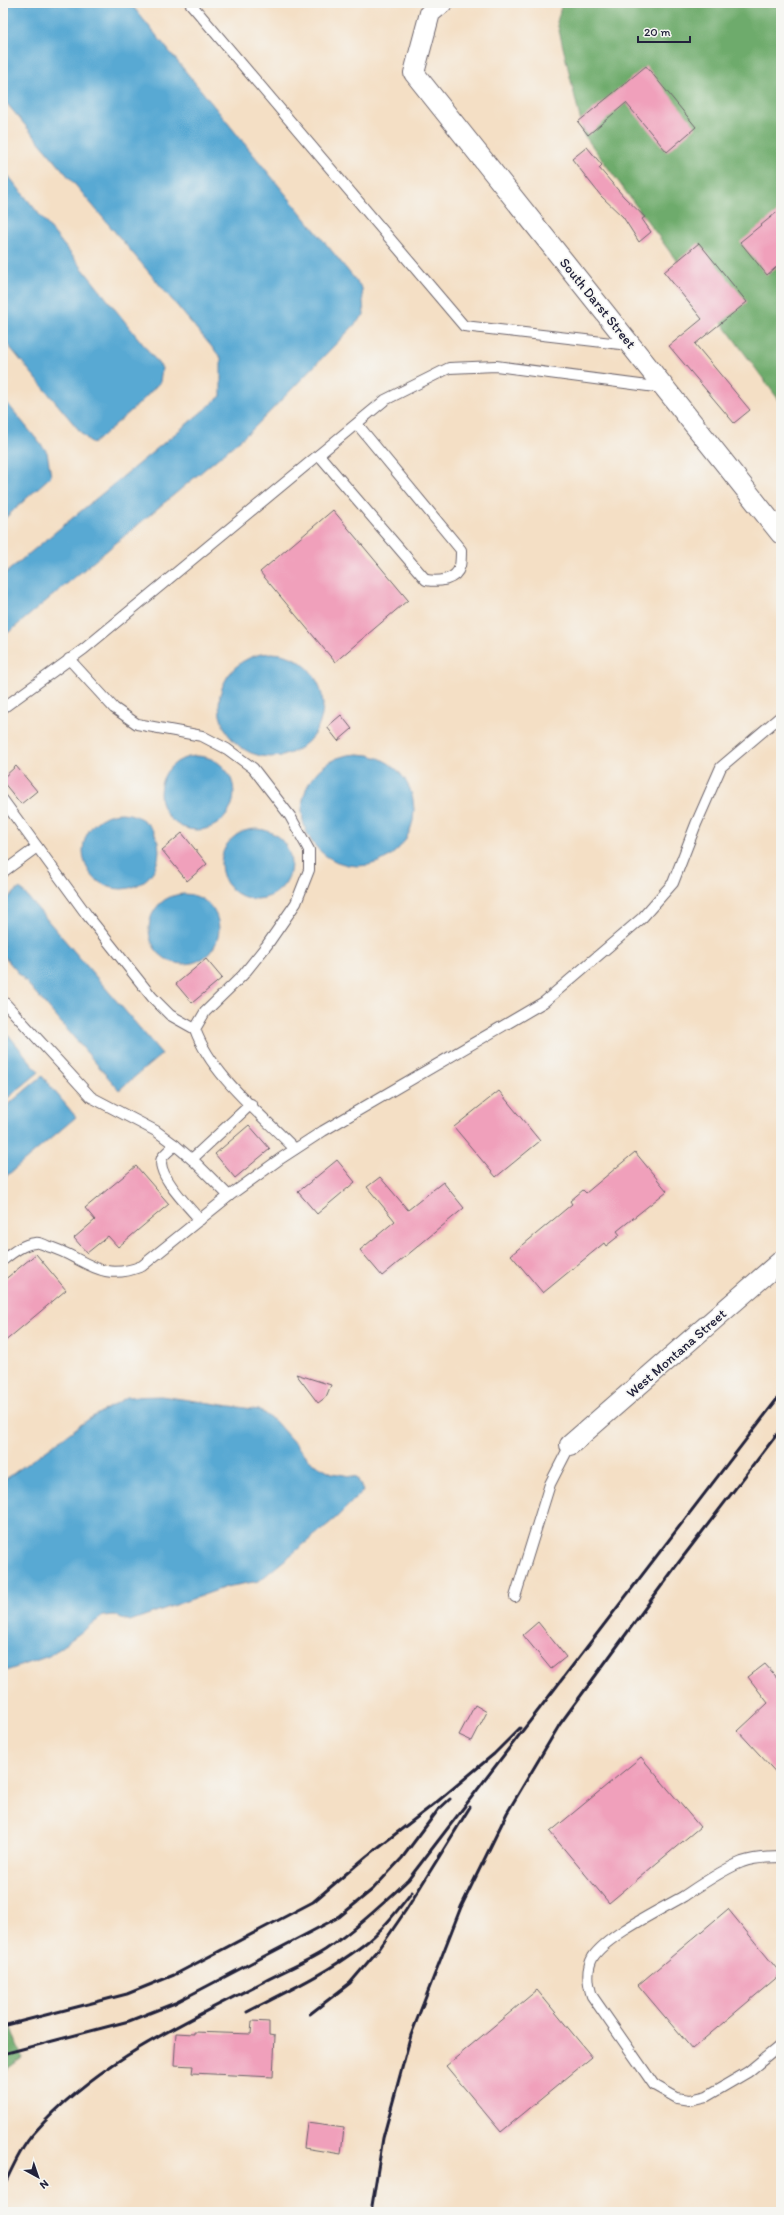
<svg xmlns="http://www.w3.org/2000/svg" width="784" height="2215" font-family="Itim,sans-serif">
	<style>
		.forest { fill: #6eab6c; stroke: #486654 }
		.water { fill: #58a9d3; stroke: #3d6687 }
		.building { fill: #f0a0bb }
		.lines { fill: none; stroke-linecap: round; stroke-linejoin: round }
		.lane-casing { stroke: #6c646b; stroke-width: 12 }
		.street-casing { stroke: #6c646b; stroke-width: 22 }
		.lane { stroke: #fff; stroke-width: 10 }
		.street { stroke: #fff; stroke-width: 20 }
		.rail { stroke: #22223b; stroke-width: 3 }
		.labels { text-anchor: middle; stroke-width: 3.5; stroke-linejoin: round; paint-order: stroke }
		.street-label { font-size: 14px; fill: #22223b; stroke: #f6f6f2 }
	</style>
	<rect width="100%" height="100%" fill="#f6f6f2"/>
	<filter id="ink" filterUnits="userSpaceOnUse"><feTurbulence type="fractalNoise" baseFrequency=".025" numOctaves="2"/><feDisplacementMap in="SourceGraphic" scale="8" xChannelSelector="R" yChannelSelector="G"/><feConvolveMatrix kernelMatrix="1 2 1 2 8 2 1 2 1" color-interpolation-filters="sRGB"/></filter>
	<filter id="wash" filterUnits="userSpaceOnUse"><feTurbulence type="fractalNoise" baseFrequency=".012" numOctaves="4" result="noise"/><feDisplacementMap in="SourceGraphic" scale="16" xChannelSelector="R" yChannelSelector="G"/><feGaussianBlur stdDeviation="0.9" result="paint"/><feColorMatrix in="noise" values="0 0 0 0 0 0 0 0 0 0 0 0 0 0 0 0 0 1.4 0 .05"/><feComposite in="paint" operator="in"/></filter>
	<g filter="url(#wash)">
		<rect width="100%" height="100%" fill="#f4dfc5"/>
		<!-- forest -->
		<g class="forest">
			<path d="M 562,3 L 781,3 L 781,403 L 584,135 L 557,22 Z"/>
			<path d="M 3,2006 L 22,2058 L 3,2072 Z"/>
		</g>
		<!-- water -->
		<g class="water">
			<path d="M 3,3 L 130,3 L 362,288 L 364,315 L 253,429 L 3,637 L 3,575 L 221,396 L 221,358 L 3,99 Z"/>
			<path d="M 3,169 L 162,368 L 160,382 L 140,403 L 93,444 L 83,435 L 3,339 Z"/>
			<path d="M 3,398 L 47,452 L 51,476 L 3,520 Z"/>
			<circle cx="271" cy="705" r="52"/>
			<circle cx="358" cy="810" r="56"/>
			<circle cx="197" cy="793" r="37"/>
			<circle cx="121" cy="851" r="38"/>
			<circle cx="256" cy="864" r="35"/>
			<path d="M 20,888 L 162,1054 L 119,1090 L 3,955 L 3,902 Z"/>
			<circle cx="184" cy="929" r="35"/>
			<path d="M 6,1032 L 39,1072 L 3,1102 L 3,1034 Z"/>
			<path d="M 42,1076 L 76,1117 L 3,1179 L 3,1109 Z"/>
			<path d="M 161,1396 L 259,1410 L 275,1421 L 310,1461 L 332,1473 L 357,1477 L 363,1491 L 337,1517 L 259,1581 L 226,1587 L 130,1621 L 114,1615 L 103,1616 L 49,1656 L 3,1672 L 3,1481 L 89,1419 L 127,1397 Z"/>
		</g>
		<g id="blocks">
			<!-- building -->
			<g class="building">
				<path d="M 646,66 L 696,127 L 667,152 L 626,103 L 588,135 L 578,122 Z"/>
				<path d="M 587,147 L 602,165 L 599,168 L 624,197 L 645,217 L 642,219 L 651,232 L 639,242 L 623,217 L 601,196 L 572,159 Z"/>
				<path d="M 781,209 L 781,263 L 767,275 L 740,242 Z"/>
				<path d="M 699,243 L 747,302 L 695,344 L 750,410 L 734,423 L 669,346 L 702,319 L 664,272 Z"/>
				<path d="M 333,510 L 408,600 L 335,662 L 260,572 Z"/>
				<path d="M 341,715 L 352,729 L 338,741 L 327,727 Z"/>
				<path d="M 16,766 L 37,791 L 21,804 L 3,782 L 3,778 Z"/>
				<path d="M 182,833 L 207,864 L 187,881 L 162,850 Z"/>
				<path d="M 206,959 L 222,978 L 192,1003 L 176,984 Z"/>
				<path d="M 499,1091 L 540,1141 L 496,1177 L 454,1127 Z"/>
				<path d="M 249,1125 L 270,1149 L 235,1178 L 215,1154 Z"/>
				<path d="M 635,1152 L 667,1191 L 617,1231 L 620,1235 L 606,1246 L 604,1243 L 543,1293 L 511,1255 L 572,1204 L 570,1201 L 583,1190 L 586,1193 Z"/>
				<path d="M 337,1160 L 355,1182 L 317,1214 L 298,1192 Z"/>
				<path d="M 136,1166 L 169,1204 L 118,1247 L 108,1236 L 87,1253 L 74,1238 L 95,1220 L 85,1208 Z"/>
				<path d="M 380,1177 L 408,1210 L 443,1182 L 464,1208 L 382,1276 L 360,1250 L 395,1221 L 367,1187 Z"/>
				<path d="M 36,1254 L 66,1290 L 3,1343 L 3,1281 Z"/>
				<path d="M 296,1374 L 331,1385 L 326,1397 L 318,1403 Z"/>
				<path d="M 538,1622 L 566,1657 L 551,1669 L 523,1635 Z"/>
				<path d="M 765,1664 L 781,1682 L 781,1778 L 738,1731 L 768,1703 L 748,1677 Z"/>
				<path d="M 475,1705 L 487,1712 L 472,1741 L 459,1735 Z"/>
				<path d="M 641,1757 L 700,1827 L 609,1903 L 550,1832 Z"/>
				<path d="M 728,1909 L 781,1974 L 692,2049 L 638,1985 Z"/>
				<path d="M 537,1990 L 592,2057 L 501,2132 L 446,2066 Z"/>
				<path d="M 252,2021 L 269,2022 L 269,2035 L 275,2036 L 273,2077 L 192,2073 L 193,2066 L 174,2065 L 176,2033 L 194,2034 L 194,2032 L 251,2034 Z"/>
				<path d="M 307,2123 L 344,2128 L 341,2154 L 304,2148 Z"/>
			</g>
		</g>
	</g>
	<g filter="url(#ink)">
		<use href="#blocks" fill-opacity="0" stroke="#6c646b" stroke-width="1"/>
		<g class="lines">
			<defs>
				<g id="lane">
					<path d="M 190,3 L 464,326 L 629,345"/>
					<path d="M 319,455 L 426,580 C 438,582 456,581 460,566 C 461,561 461,555 461,550 L 357,424"/>
					<path d="M 69,659 L 114,708 L 137,724 L 202,736 L 227,749 L 253,768 L 290,816 L 309,850 L 309,870 L 296,903 L 267,945 L 243,975 L 205,1012 L 195,1029 C 211,1075 261,1114 295,1149"/>
					<path d="M 3,708 L 84,649 L 385,400 L 449,368 L 496,366 L 663,388"/>
					<path d="M 3,800 L 87,915 L 152,997 L 170,1015 L 195,1029"/>
					<path d="M 3,872 L 37,847"/>
					<path d="M 3,1001 L 91,1097 L 156,1131 L 175,1145 L 195,1162 L 229,1196"/>
					<path d="M 175,1145 C 171,1149 164,1154 162,1158 C 155,1174 190,1208 200,1220"/>
					<path d="M 192,1159 L 251,1104"/>
					<path d="M 3,1260 C 12,1253 23,1244 35,1243 C 39,1242 43,1244 47,1246 C 84,1256 98,1284 142,1266 L 229,1196 L 280,1159 L 323,1131 L 544,1002 L 642,918 L 673,883 L 696,824 L 721,767 L 781,716"/>
					<path d="M 515,1597 L 550,1484 L 570,1445"/>
					<path d="M 781,1857 C 768,1857 754,1858 742,1862 C 722,1870 702,1884 684,1896 C 660,1910 608,1935 593,1957 C 586,1969 588,1984 592,1996 L 654,2085 L 677,2098 L 690,2100 L 707,2096 L 748,2072 L 781,2045"/>
				</g>
				<g id="street">
					<path d="M 442,3 L 430,13 L 414,73 L 781,534"/>
					<path d="M 570,1445 L 781,1261"/>
				</g>
			</defs>
			<!-- lane casing -->
			<use href="#lane" class="lane-casing"/>
			<!-- street casing -->
			<use href="#street" class="street-casing"/>
			<!-- lane -->
			<use href="#lane" class="lane"/>
			<!-- street -->
			<use href="#street" class="street"/>
			<!-- rail -->
			<g class="rail">
				<path d="M 247,2012 C 286,1992 327,1973 362,1946 C 382,1931 397,1911 412,1892"/>
				<path d="M 310,2014 L 350,1983 L 380,1948 L 406,1910 L 470,1807"/>
				<path d="M 3,2026 L 127,1994 L 174,1975 L 313,1902 L 367,1856 L 438,1801 L 494,1754 L 520,1728"/>
				<path d="M 3,2054 L 129,2021 L 175,2003 L 339,1917 L 373,1889 L 402,1858 L 438,1810 L 450,1799"/>
				<path d="M 3,2187 C 12,2169 21,2147 35,2132 C 96,2062 182,2024 263,1982 C 284,1971 306,1962 325,1950 C 355,1930 382,1905 408,1880 L 781,1394"/>
				<path d="M 371,2212 L 383,2138 L 411,2035 L 461,1907 L 507,1813 L 560,1724 L 676,1566 L 781,1429"/>
			</g>
		</g>
	</g>
	<g class="labels">
		<!-- street labels -->
		<g class="street-label">
			<text transform="translate(598 303) rotate(51)" y="5">South Darst Street</text>
			<text transform="translate(676 1353) rotate(-41)" y="5">West Montana Street</text>
		</g>
	</g>
	<!-- margin -->
	<rect width="784" height="2215" fill="none" stroke="#f6f6f2" stroke-width="16"/>
	<!-- north arrow -->
	<g transform="translate(38 2177) rotate(140)" stroke="#f6f6f2" stroke-width="3" paint-order="stroke">
	<path d="M0-3L7 15L0 10L-7 15Z" fill="#22223b"/>
	<text y="-6" font-size="11" font-weight="bold" text-anchor="middle" fill="#22223b">N</text>
	</g>
	<!-- scale -->
	<path d="M638 36v6h52v-6" fill="none" stroke="#22223b" stroke-width="2"/>
	<text x="644" y="36" font-size="12" fill="#22223b" stroke="#f6f6f2" stroke-width="3" paint-order="stroke">20 m</text>
</svg>
